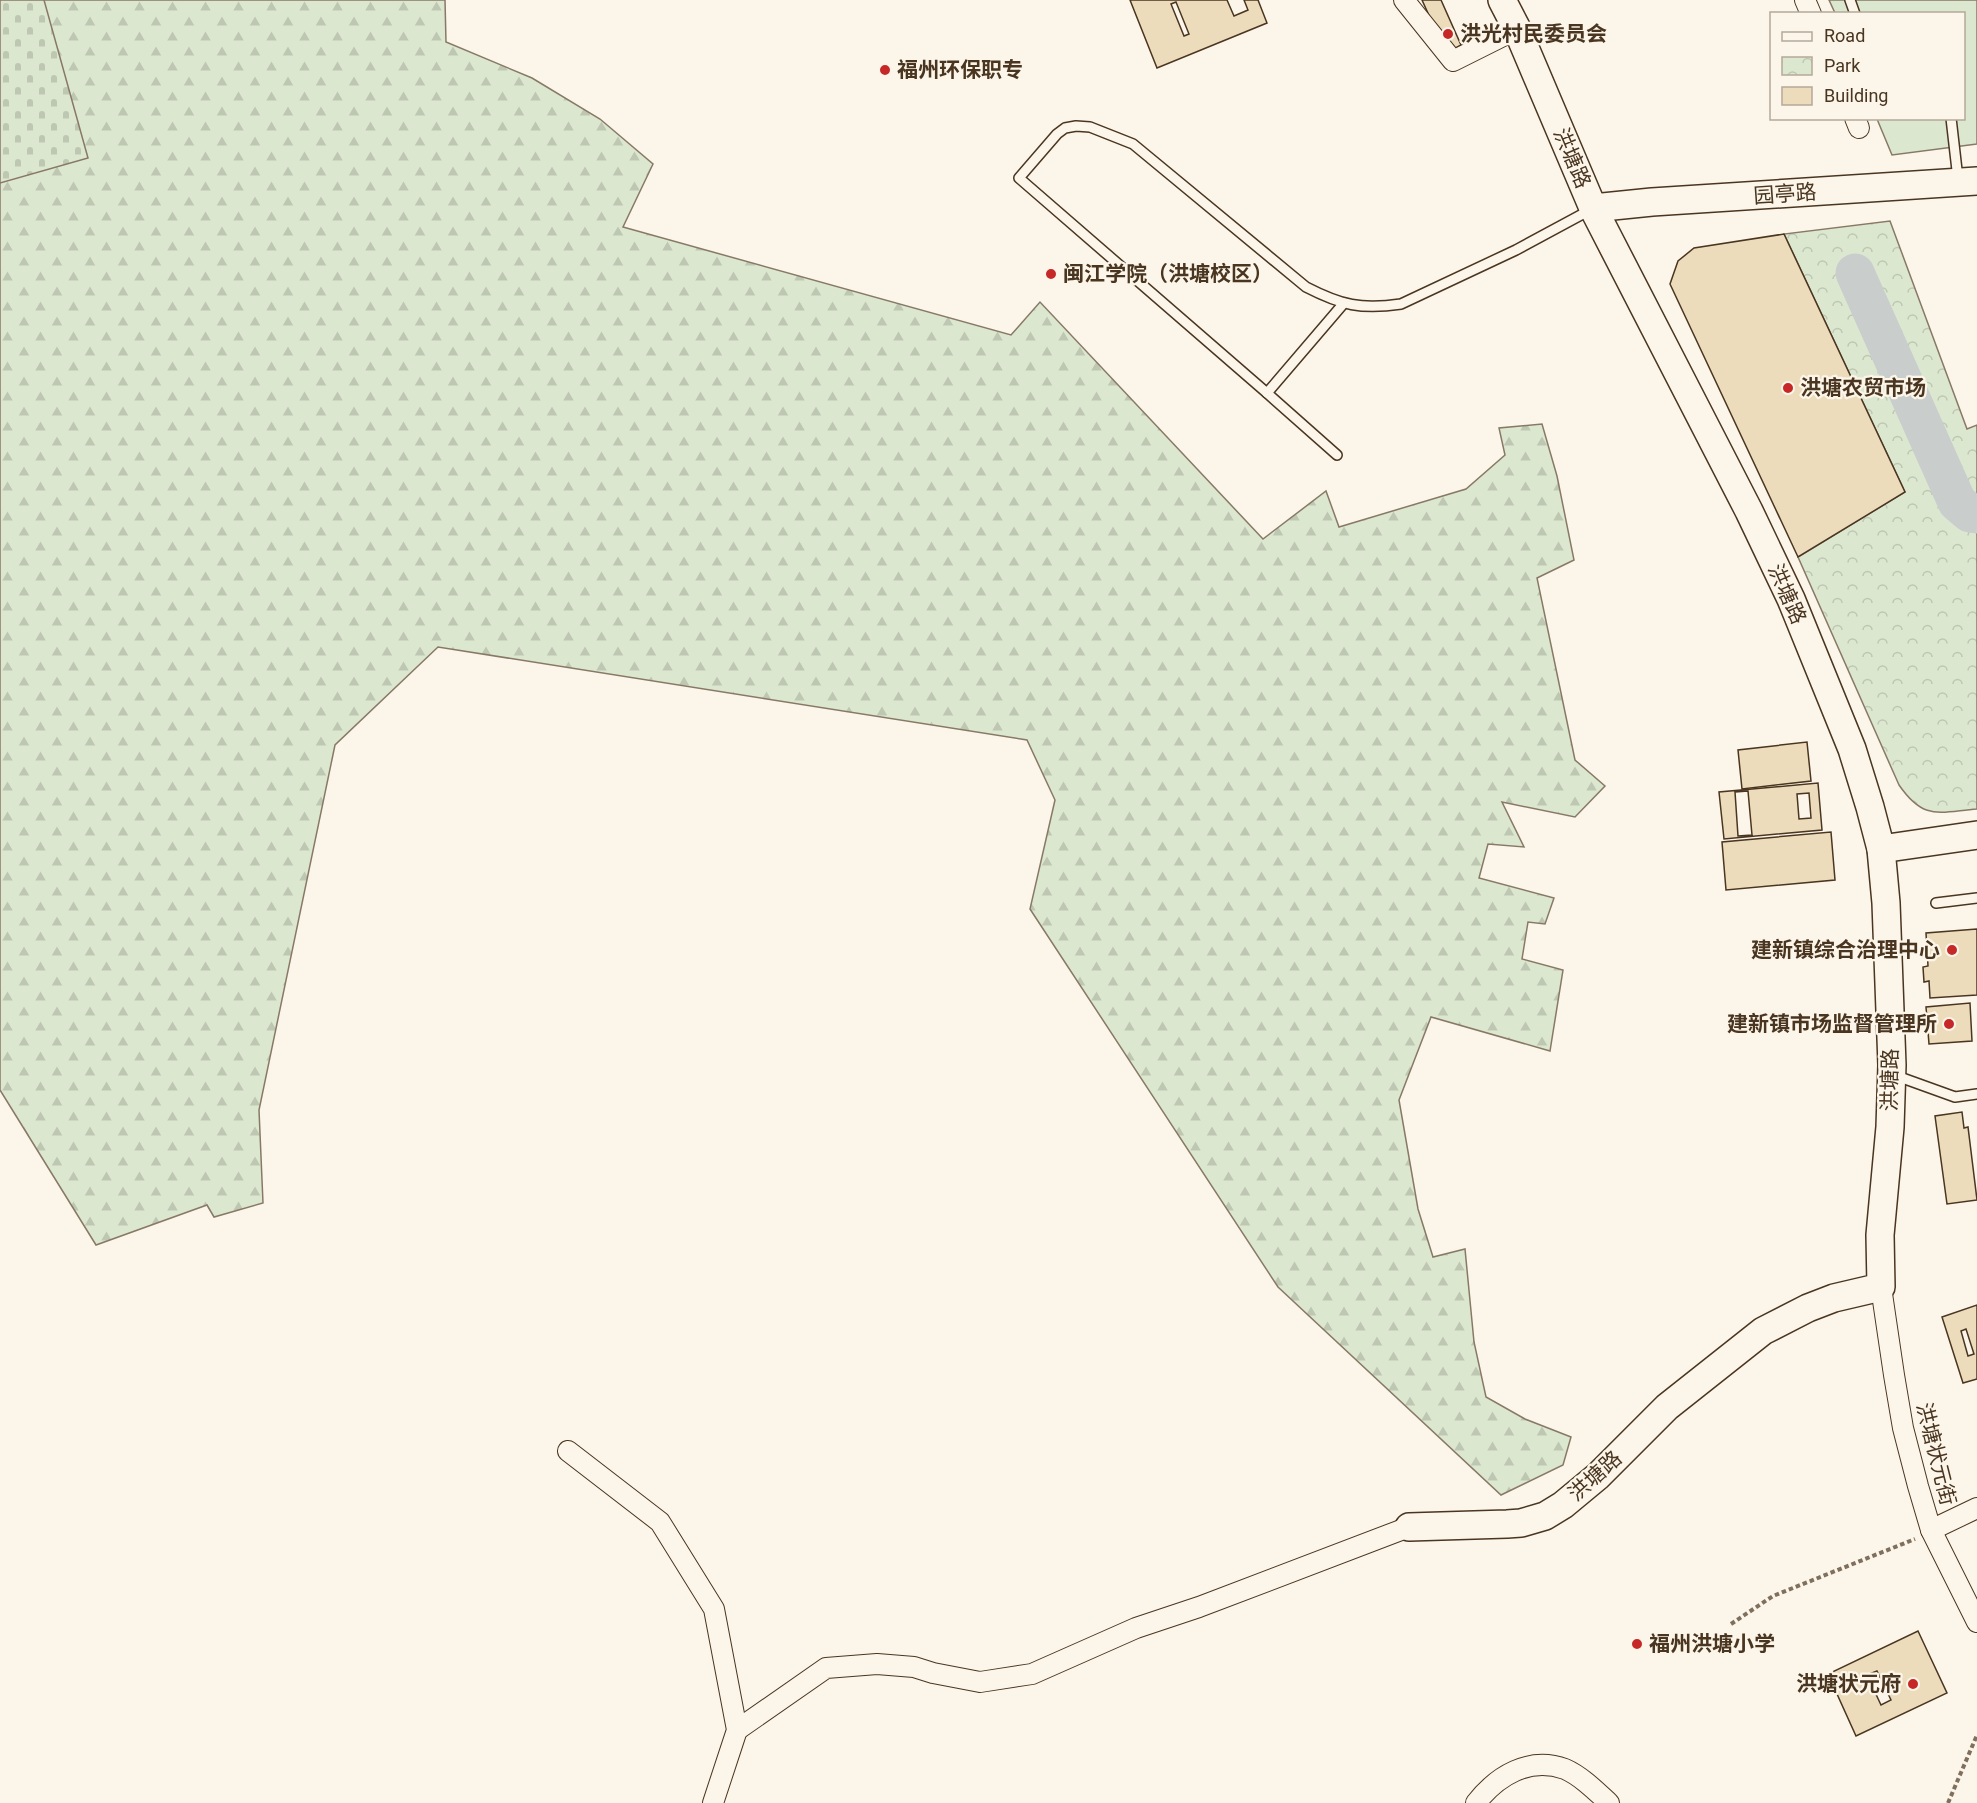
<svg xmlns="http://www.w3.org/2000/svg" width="1977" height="1803" font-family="Roboto,'Noto Sans SC',sans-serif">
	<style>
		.forest { fill: url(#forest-firs); stroke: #887966; stroke-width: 1.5 }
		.cemetery { fill: url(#cemetery-stones); stroke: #887966; stroke-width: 1.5 }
		.park { fill: url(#park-crowns); stroke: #887966; stroke-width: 1.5 }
		.pitch { fill: #dce7d0; stroke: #887966; stroke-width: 1.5 }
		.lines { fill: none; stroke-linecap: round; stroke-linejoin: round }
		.river { stroke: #c9cecd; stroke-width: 39 }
		.building { fill: #ecdcbc; stroke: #4a3520; stroke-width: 1.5; fill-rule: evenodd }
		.lane-casing { stroke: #4a3520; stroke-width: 12 }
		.street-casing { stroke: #4a3520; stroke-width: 22 }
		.secondary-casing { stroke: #4a3520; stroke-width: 30 }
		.path { stroke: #7f6f5c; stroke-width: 4; stroke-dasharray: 4.5 3; stroke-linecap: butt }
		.lane { stroke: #fbf6e9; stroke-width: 9 }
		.street { stroke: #fbf6e9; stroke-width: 20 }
		.secondary { stroke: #fbf6e9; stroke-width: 27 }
		.poi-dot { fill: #c62828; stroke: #fbf6e9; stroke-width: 2 }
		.labels { text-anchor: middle; stroke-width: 4.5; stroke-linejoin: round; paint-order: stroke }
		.poi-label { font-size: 21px; font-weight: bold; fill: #4a3520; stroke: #fbf6e9; text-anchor: start }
		.street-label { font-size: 21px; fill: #4a3520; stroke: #fbf6e9 }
	</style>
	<defs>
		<pattern id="forest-firs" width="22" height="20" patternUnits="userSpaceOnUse" patternTransform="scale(1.5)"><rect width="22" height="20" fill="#dce7d0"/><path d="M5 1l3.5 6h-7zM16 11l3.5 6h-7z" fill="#bec7b2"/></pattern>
		<pattern id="cemetery-stones" width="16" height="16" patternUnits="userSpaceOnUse" patternTransform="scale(1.5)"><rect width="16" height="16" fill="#dce7d0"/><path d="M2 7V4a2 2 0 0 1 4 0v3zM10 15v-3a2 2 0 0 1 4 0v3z" fill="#bec7b2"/></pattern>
		<pattern id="park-crowns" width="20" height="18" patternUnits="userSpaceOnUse" patternTransform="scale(1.5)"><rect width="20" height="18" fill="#dce7d0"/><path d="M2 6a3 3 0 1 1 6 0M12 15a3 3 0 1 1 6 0" fill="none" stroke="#bec7b2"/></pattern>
	</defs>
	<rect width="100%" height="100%" fill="#fbf6e9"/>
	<!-- forest -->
	<path class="forest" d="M 0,0 L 445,0 L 446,42 L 532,78 L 600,119 L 653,164 L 623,227 L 1011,335 L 1040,302 L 1263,539 L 1326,491 L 1339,527 L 1466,489 L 1505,455 L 1499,428 L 1542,424 L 1557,476 L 1574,560 L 1537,578 L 1575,760 L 1605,786 L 1575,817 L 1502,802 L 1524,847 L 1488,844 L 1479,878 L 1554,898 L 1545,924 L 1528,922 L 1522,959 L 1563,970 L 1550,1051 L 1431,1017 L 1399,1100 L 1418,1209 L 1433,1257 L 1465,1249 L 1474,1342 L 1486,1397 L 1525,1419 L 1571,1437 L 1563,1465 L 1501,1495 L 1278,1287 L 1030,909 L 1055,800 L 1027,740 L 438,647 L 335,745 L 259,1110 L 263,1203 L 214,1217 L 207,1205 L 96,1245 L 0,1090 Z"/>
	<!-- cemetery -->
	<path class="cemetery" d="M 0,0 L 44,0 L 88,158 L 0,183 Z"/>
	<!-- park -->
	<path class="park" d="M 1890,221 L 1967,429 L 1977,425 L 1977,809 C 1938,812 1924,821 1899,785 L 1798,557 L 1905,492 L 1784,234 Z"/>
	<!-- pitch -->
	<path class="pitch" d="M 1829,0 L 1977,0 L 1977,144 L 1892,155 L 1877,119 L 1964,118 L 1964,14 L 1835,13 Z"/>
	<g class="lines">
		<!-- river -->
		<path class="river" d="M 1855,273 L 1957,502 L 1970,513 L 1977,514"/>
	</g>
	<!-- building -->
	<g class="building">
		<path d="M 1130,0 L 1227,0 L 1234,16 L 1248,10 L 1244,0 L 1258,0 L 1267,23 L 1157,68 ZM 1176,2 L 1189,34 L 1184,36 L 1171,4 Z"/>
		<path d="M 1422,0 L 1441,0 L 1461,45 L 1452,50 L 1432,22 Z"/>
		<path d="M 1784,234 L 1905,492 L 1798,557 L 1670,284 L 1678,261 L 1694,248 Z"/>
		<path d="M 1807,742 L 1811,781 L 1742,789 L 1738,750 Z"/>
		<path d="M 1818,783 L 1822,830 L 1724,839 L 1719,792 ZM 1748,791 L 1752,835 L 1738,836 L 1735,792 ZM 1809,793 L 1811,818 L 1799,819 L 1797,794 Z"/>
		<path d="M 1831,832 L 1835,880 L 1726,890 L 1722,842 Z"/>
		<path d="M 1977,929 L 1977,995 L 1930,998 L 1929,981 L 1924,982 L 1923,967 L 1928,966 L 1926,933 Z"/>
		<path d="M 1970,1003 L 1972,1041 L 1929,1044 L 1926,1007 Z"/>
		<path d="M 1962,1112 L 1964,1128 L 1968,1127 L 1977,1200 L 1947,1204 L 1935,1116 Z"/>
		<path d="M 1977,1305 L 1977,1379 L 1963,1383 L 1942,1317 ZM 1966,1329 L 1974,1354 L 1968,1356 L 1961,1331 Z"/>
		<path d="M 1918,1631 L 1947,1693 L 1856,1736 L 1828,1674 ZM 1877,1671 L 1891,1700 L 1881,1705 L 1867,1675 Z"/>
	</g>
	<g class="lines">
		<defs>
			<g id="lane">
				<path d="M 1850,0 L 1855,14"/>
				<path d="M 1951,118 L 1958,179"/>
				<path d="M 1267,393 L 1344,303"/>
				<path d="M 1337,455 L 1267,393 L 1019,178 L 1057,134 L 1065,128 L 1076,126 L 1090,127 L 1133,144 L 1306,287 C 1341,305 1361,310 1401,304 L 1516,250 L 1592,209"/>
				<path d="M 1936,903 L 1977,898"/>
				<path d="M 1894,1075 L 1955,1097 L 1977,1094"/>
			</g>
			<g id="street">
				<path d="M 1404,0 L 1453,61 L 1517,29"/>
				<path d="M 1805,0 L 1811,14"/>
				<path d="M 1855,118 L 1859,128"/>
				<path d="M 1881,1287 L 1894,1375 L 1903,1428 L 1918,1486 L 1931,1530 L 1977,1622"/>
				<path d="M 568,1451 L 660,1522 L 714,1609 L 737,1730 L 713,1803"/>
				<path d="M 1931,1530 L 1977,1508"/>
				<path d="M 737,1730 L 826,1668 L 877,1664 L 914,1667 L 933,1673 L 980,1682 L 1032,1674 L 1136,1628 L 1199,1607 L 1409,1527"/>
				<path d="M 1476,1803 C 1497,1776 1529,1756 1565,1769 C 1581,1776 1596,1791 1609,1803"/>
			</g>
			<g id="secondary">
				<path d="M 1593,208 L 1652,202 L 1977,181"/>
				<path d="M 1881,849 L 1977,835"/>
				<path d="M 1409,1527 L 1507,1524 L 1521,1523 L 1545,1516 L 1563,1505 L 1598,1476 L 1667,1407 L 1763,1331 L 1808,1308 L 1834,1298 L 1881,1287 L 1880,1235 L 1890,1127 L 1892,1065 L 1886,903 L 1881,849 L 1870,807 L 1852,749 L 1791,599 L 1749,511 L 1593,208 L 1517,29 L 1502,0"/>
			</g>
		</defs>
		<!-- lane casing -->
		<use href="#lane" class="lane-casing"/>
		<!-- street casing -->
		<use href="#street" class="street-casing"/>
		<!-- secondary casing -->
		<use href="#secondary" class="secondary-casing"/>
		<!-- path -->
		<g class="path">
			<path d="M 1731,1624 L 1773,1596 L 1915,1539"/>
			<path d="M 1948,1803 L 1977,1735"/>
		</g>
		<!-- lane -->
		<use href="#lane" class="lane"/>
		<!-- street -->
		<use href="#street" class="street"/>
		<!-- secondary -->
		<use href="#secondary" class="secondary"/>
	</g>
	<!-- markers -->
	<g class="poi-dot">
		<circle cx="1448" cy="34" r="6"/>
		<circle cx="885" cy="70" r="6"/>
		<circle cx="1051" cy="274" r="6"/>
		<circle cx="1788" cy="388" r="6"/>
		<circle cx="1952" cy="950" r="6"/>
		<circle cx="1949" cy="1024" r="6"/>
		<circle cx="1637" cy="1644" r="6"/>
		<circle cx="1913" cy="1684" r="6"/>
	</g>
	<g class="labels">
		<!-- poi labels -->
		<g class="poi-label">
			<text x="1460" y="41">洪光村民委员会</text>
			<text x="897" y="77">福州环保职专</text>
			<text x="1063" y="281">闽江学院（洪塘校区）</text>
			<text x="1800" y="395">洪塘农贸市场</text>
			<text x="1940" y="957" text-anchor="end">建新镇综合治理中心</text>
			<text x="1937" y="1031" text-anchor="end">建新镇市场监督管理所</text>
			<text x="1649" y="1651">福州洪塘小学</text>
			<text x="1901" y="1691" text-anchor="end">洪塘状元府</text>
		</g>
		<!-- street labels -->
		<g class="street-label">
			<text transform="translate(1572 158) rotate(67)" y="7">洪塘路</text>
			<text transform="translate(1785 194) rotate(-4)" y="7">园亭路</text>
			<text transform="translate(1787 594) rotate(66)" y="7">洪塘路</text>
			<text transform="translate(1890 1080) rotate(-89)" y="7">洪塘路</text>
			<text transform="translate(1936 1454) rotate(76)" y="7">洪塘状元街</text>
			<text transform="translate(1595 1476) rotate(-42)" y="7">洪塘路</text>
		</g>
	</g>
	<!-- legend -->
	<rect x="1770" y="12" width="195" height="108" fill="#fbf6e9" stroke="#b4a999" stroke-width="1.5"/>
	<rect x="1782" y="32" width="30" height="9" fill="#fbf6e9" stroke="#b4a999" stroke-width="1.5"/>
	<text x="1824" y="42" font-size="18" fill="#4a3520">Road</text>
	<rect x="1782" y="57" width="30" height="18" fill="url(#park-crowns)" stroke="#b4a999" stroke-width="1.5"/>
	<text x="1824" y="72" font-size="18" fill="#4a3520">Park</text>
	<rect x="1782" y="87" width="30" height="18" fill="#ecdcbc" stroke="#b4a999" stroke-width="1.5"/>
	<text x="1824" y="102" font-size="18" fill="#4a3520">Building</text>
</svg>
